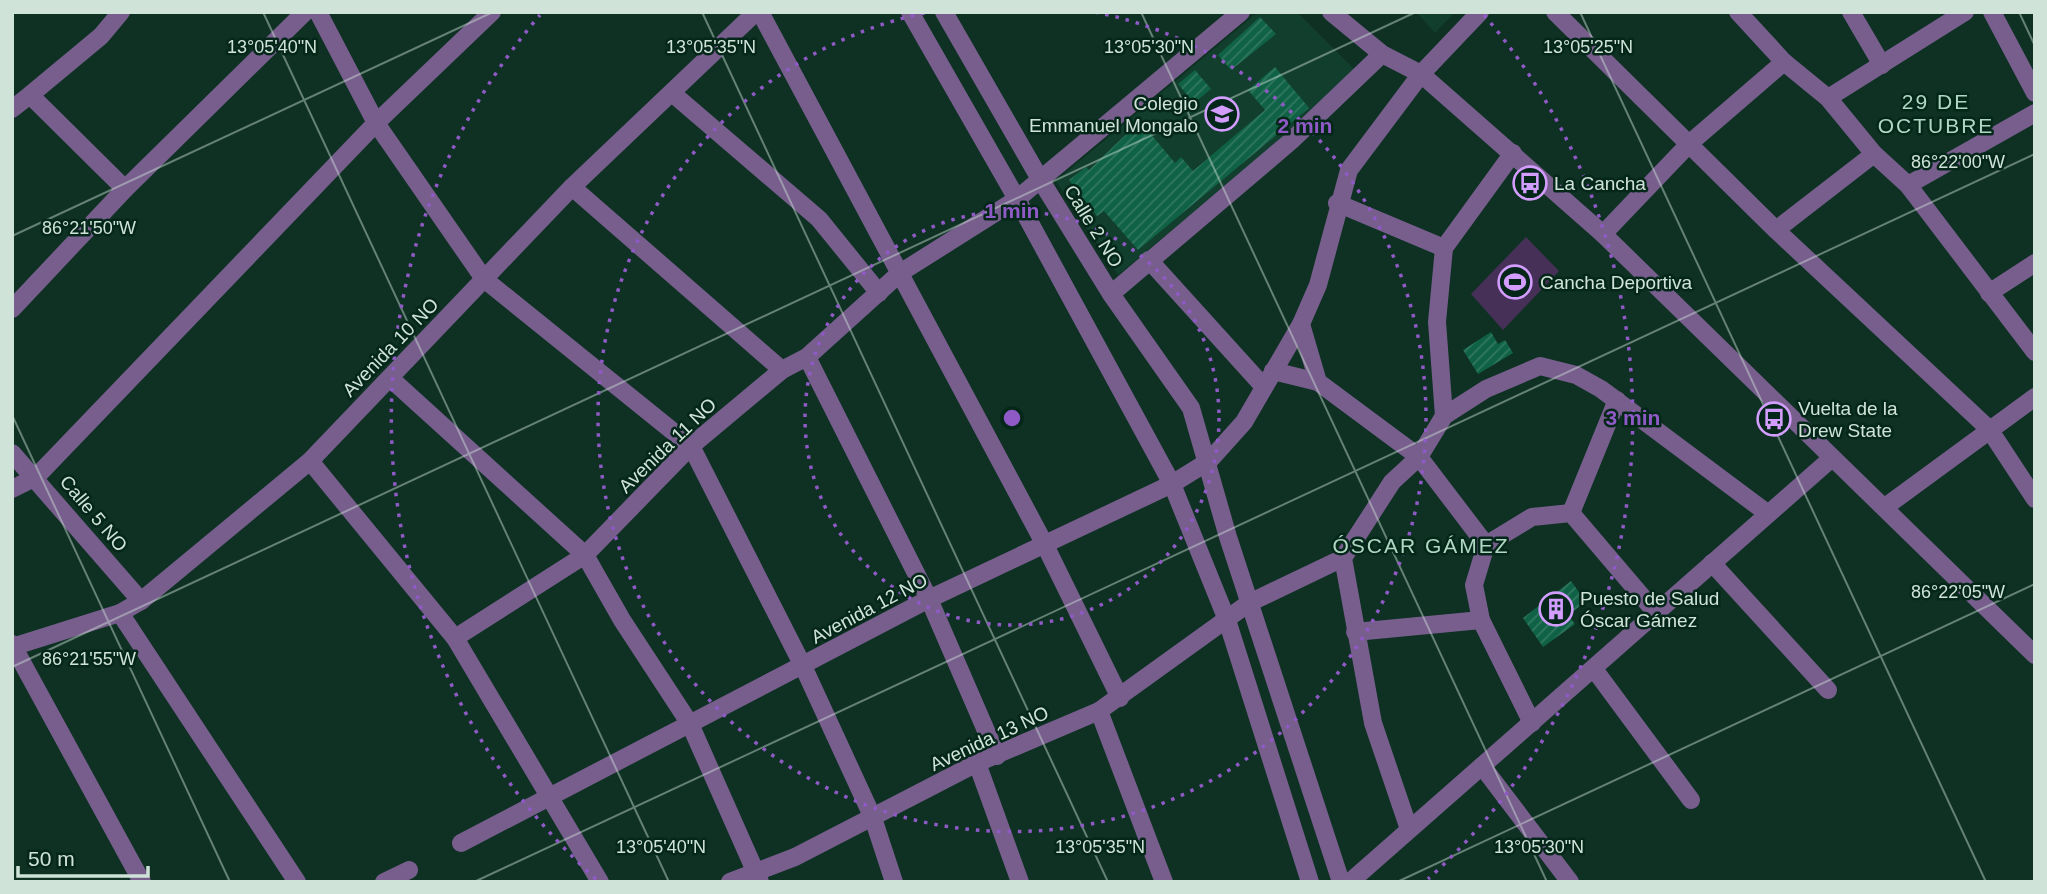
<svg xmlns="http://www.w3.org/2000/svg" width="2047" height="894" font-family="Arial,sans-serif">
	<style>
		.built { fill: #123e2e }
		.grass { fill: #463057 }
		.building { fill: url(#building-hatch) }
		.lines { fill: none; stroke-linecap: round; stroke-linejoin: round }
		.minor { stroke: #775e8d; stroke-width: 18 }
		.ticks { fill: none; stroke: #d0e3d9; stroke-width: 2; stroke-opacity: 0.45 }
		.ring { fill: none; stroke: #905ac6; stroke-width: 3.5; stroke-dasharray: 3.5 7 }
		.labels { text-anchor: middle; stroke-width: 5; stroke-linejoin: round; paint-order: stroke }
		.poi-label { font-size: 19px; fill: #d0e3d9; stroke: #04271a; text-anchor: start }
		.street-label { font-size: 19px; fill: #d0e3d9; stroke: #04271a }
		.neighbourhood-label { font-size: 21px; letter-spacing: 2px; fill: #b1d7c4; stroke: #04271a }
		.ticks-label { font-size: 18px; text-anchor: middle; fill: #d0e3d9; stroke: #04271a; stroke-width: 5; stroke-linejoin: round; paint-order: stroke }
		.centre { fill: #905ac6; stroke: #04271a; stroke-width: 3.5 }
		.ring-label { font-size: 21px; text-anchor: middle; font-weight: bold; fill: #905ac6; stroke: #04271a; stroke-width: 5; stroke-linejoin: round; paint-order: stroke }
	</style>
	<defs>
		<pattern id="building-hatch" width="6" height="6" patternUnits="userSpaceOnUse" patternTransform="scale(1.75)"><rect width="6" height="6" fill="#106246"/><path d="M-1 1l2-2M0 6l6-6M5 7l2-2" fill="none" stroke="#327860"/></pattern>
	</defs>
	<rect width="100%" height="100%" fill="#0e3123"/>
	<!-- built -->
	<g class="built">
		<path d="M 1258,12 L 1297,12 L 1356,71 L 1261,156 L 1118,275 L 1056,181 Z"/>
		<path d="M 1416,12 L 1455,12 L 1435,33 Z"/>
	</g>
	<!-- grass -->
	<path class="grass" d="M 1526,237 L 1559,271 L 1503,330 L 1471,294 Z"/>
	<!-- building -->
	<g class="building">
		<path d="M 1260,17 L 1276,34 L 1231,70 L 1218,55 Z"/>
		<path d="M 1275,67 L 1309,108 L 1138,250 L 1104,211 L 1097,216 L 1069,180 L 1086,167 L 1089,170 L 1140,121 L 1175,163 L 1181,157 L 1193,171 L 1265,110 L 1248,90 Z"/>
		<path d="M 1195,70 L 1211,89 L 1194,103 L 1178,84 Z"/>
		<path d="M 1491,332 L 1498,344 L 1505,340 L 1513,353 L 1478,374 L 1463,350 Z"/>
		<path d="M 1571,581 L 1586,602 L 1568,615 L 1575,624 L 1543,647 L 1523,618 Z"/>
	</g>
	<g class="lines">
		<!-- minor -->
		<g class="minor">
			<path d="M 318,12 L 376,123 L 484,279 L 691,446 L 803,666 L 873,818 L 894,882"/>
			<path d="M 760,12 L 1044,543 L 1120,698"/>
			<path d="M 910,12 L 1017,199 L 1172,484 L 1227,620 L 1310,882"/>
			<path d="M 944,12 L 1040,179 L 1111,294 L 1191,408 L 1228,537 L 1341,882"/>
			<path d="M 1331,12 L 1382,54 L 1421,74 L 1603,234 L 2035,655"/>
			<path d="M 1555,12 L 1776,230 L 1989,429 L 2035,499"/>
			<path d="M 1738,12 L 1784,62 L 1828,98 L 1874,154 L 1908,185 L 2035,352"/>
			<path d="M 1851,12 L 1882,65"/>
			<path d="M 1992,12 L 2035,93"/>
			<path d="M 672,93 L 819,219 L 879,293"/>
			<path d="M 30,95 L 101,36 L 121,12"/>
			<path d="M 1828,98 L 1965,12"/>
			<path d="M 12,109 L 30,95 L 125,189"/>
			<path d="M 1908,185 L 2035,113"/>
			<path d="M 572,187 L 782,370"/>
			<path d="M 1337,203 L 1444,248"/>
			<path d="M 1776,230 L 1874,154"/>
			<path d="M 1603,234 L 1690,143 L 1784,62"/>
			<path d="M 1149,260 L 1264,387"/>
			<path d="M 1989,293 L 2035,263"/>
			<path d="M 1111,294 L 1291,141 L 1382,54"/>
			<path d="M 12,309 L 125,189 L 305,12"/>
			<path d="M 1301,324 L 1318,382 L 1419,457 L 1486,545"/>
			<path d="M 807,357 L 929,599 L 997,756"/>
			<path d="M 1273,371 L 1318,382"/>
			<path d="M 390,378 L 585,555 L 622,620 L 690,724 L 760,882"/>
			<path d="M 1444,416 L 1437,322 L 1444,248 L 1513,153"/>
			<path d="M 12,453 L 141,601"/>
			<path d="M 310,461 L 455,638 L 600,882"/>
			<path d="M 12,489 L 36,477 L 376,123 L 492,12"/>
			<path d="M 1885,507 L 2035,397"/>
			<path d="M 1571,513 L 1617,400"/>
			<path d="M 1712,563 L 1828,690"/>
			<path d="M 120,613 L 297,882"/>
			<path d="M 1355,632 L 1481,620"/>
			<path d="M 455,638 L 585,555 L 691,446 L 782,370 L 807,357 L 900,273 L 1017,199 L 1241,12"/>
			<path d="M 12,644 L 142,882"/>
			<path d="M 12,647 L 120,613 L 141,601 L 310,461 L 572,187 L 756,12"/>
			<path d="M 1594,669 L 1691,800"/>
			<path d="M 1099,711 L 1164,882"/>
			<path d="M 1532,723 L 1481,620 L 1474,585 L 1486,545 L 1532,517 L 1571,513 L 1657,614"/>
			<path d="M 977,763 L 1020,882"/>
			<path d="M 1482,766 L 1570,882"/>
			<path d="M 1409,829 L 1373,723 L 1343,558 L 1392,482 L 1419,457 L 1444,416 L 1486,389 L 1540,366 L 1576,375 L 1601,389 L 1767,513"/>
			<path d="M 461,843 L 929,599 L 1172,484 L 1209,461 L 1244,422 L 1301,324 L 1318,285 L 1349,170 L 1421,74 L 1480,12"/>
			<path d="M 384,882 L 409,870"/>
			<path d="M 730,882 L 795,857 L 977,763 L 1099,711 L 1249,603 L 1343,558"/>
			<path d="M 1350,882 L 1832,458"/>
		</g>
	</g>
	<!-- ticks -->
	<path class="ticks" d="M 263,12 L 669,882M 702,12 L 1108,882M 1141,12 L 1547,882M 1580,12 L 1986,882M 2019,12 L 2035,46M 12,236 L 493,12M 12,415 L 230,882M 12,667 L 1416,12M 474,882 L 2035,154M 1397,882 L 2035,584"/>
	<!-- distance rings -->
	<g class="ring">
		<circle cx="1012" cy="418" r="207"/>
		<path d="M1095 12A414 414 0 1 1 929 12"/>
		<path d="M596 879A621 621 0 0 1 540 15M1484 15A621 621 0 0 1 1428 879"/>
	</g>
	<!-- icons -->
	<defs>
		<symbol id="university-ring" viewBox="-11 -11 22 22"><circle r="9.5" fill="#04271a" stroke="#d29dfd" stroke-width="1.5"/><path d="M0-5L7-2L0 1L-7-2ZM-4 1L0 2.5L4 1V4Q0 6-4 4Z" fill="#d29dfd"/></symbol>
		<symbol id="bus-ring" viewBox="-11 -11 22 22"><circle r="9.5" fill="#04271a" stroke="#d29dfd" stroke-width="1.5"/><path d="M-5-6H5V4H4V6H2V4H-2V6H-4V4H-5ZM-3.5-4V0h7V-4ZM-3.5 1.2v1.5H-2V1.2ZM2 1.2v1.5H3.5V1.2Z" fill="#d29dfd"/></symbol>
		<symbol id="stadium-ring" viewBox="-11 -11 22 22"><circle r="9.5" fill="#04271a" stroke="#d29dfd" stroke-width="1.5"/><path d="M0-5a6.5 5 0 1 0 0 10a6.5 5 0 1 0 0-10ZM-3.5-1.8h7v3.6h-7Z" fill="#d29dfd"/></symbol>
		<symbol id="building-ring" viewBox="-11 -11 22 22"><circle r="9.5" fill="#04271a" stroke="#d29dfd" stroke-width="1.5"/><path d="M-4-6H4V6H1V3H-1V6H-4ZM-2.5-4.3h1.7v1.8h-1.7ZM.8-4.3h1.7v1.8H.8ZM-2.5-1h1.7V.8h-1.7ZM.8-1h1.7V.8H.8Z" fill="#d29dfd"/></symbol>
	</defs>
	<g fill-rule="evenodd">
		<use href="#university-ring" x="1203" y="95" width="38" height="38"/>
		<use href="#bus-ring" x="1511" y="164" width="38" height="38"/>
		<use href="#stadium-ring" x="1496" y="263" width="38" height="38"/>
		<use href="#bus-ring" x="1755" y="400" width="38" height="38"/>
		<use href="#building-ring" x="1537" y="590" width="38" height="38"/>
	</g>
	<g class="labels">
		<!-- poi labels -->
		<g class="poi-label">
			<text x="1198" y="110" text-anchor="end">Colegio<tspan x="1198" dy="22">Emmanuel Mongalo</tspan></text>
			<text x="1554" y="190">La Cancha</text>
			<text x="1540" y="289">Cancha Deportiva</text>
			<text x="1798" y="415">Vuelta de la<tspan x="1798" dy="22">Drew State</tspan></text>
			<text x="1580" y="605">Puesto de Salud<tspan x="1580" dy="22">Óscar Gámez</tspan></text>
		</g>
		<!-- street labels -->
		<g class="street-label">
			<text transform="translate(1094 226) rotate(58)" y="7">Calle 2 NO</text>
			<text transform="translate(390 347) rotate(-46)" y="7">Avenida 10 NO</text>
			<text transform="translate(667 445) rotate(-44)" y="7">Avenida 11 NO</text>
			<text transform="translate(94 513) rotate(50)" y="7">Calle 5 NO</text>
			<text transform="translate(869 608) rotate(-28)" y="7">Avenida 12 NO</text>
			<text transform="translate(989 738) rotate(-25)" y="7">Avenida 13 NO</text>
		</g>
		<!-- neighbourhood labels -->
		<g class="neighbourhood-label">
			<text x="1936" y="109">29 DE<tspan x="1936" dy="24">OCTUBRE</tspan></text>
			<text x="1421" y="553">ÓSCAR GÁMEZ</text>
		</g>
	</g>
	<g class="ticks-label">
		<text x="272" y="53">13°05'40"N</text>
		<text x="711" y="53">13°05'35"N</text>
		<text x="1149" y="53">13°05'30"N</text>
		<text x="1588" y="53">13°05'25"N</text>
		<text x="1958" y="168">86°22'00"W</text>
		<text x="89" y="234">86°21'50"W</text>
		<text x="1958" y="598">86°22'05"W</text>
		<text x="89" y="665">86°21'55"W</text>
		<text x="661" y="853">13°05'40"N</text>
		<text x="1100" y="853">13°05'35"N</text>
		<text x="1539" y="853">13°05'30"N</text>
	</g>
	<circle cx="1012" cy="418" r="10" class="centre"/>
	<g class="ring-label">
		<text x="1305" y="133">2 min</text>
		<text x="1012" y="218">1 min</text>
		<text x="1633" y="425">3 min</text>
	</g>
	<!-- border -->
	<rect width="2047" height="894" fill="none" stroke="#d0e3d9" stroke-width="28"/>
	<!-- scale -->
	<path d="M18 866v10h130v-10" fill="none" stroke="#d0e3d9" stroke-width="3.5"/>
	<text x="28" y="866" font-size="21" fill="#d0e3d9" stroke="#04271a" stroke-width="5" paint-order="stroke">50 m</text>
</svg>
